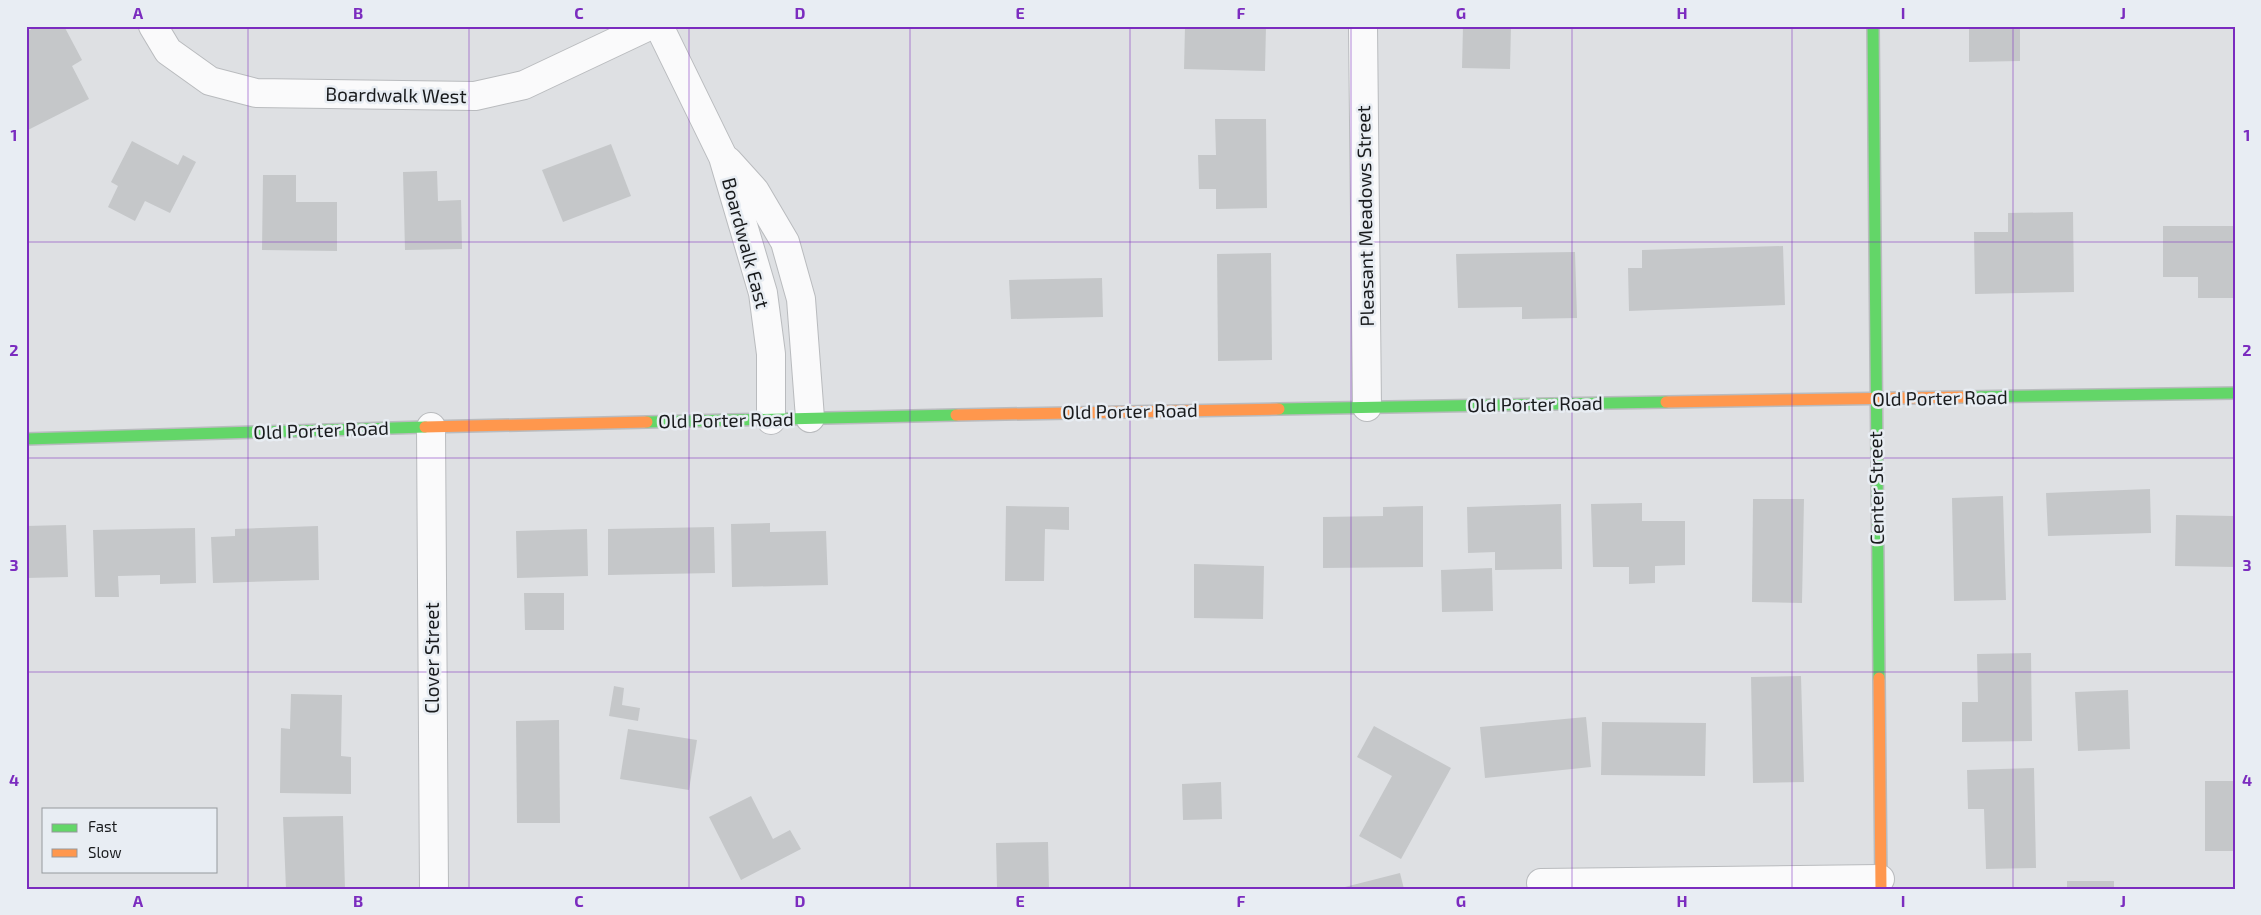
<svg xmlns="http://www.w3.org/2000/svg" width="2261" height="915" font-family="'Exo 2',sans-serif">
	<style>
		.building { fill: #c5c7c9 }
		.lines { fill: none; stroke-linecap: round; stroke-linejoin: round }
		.street-casing { stroke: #b9bbbe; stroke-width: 30 }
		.fast-casing { stroke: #b9bbbe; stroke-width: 14 }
		.slow-casing { stroke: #b9bbbe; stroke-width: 14 }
		.street { stroke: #fafafb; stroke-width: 28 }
		.fast { stroke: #63d668; stroke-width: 11 }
		.slow { stroke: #ff974d; stroke-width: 11 }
		.grid { fill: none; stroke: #7b2cbf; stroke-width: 1; stroke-opacity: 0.55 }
		.labels { text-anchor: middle; stroke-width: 5; stroke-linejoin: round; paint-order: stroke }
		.street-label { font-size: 19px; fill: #191b1d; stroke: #e8edf3 }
		.neatline { fill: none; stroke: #7b2cbf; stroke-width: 2 }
		.grid-label { font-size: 16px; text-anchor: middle; font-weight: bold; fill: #7b2cbf }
	</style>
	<rect width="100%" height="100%" fill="#dee0e3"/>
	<!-- building -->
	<g class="building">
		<path d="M 37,26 L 64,26 L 82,60 L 72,66 L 89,99 L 26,131 L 26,32 Z"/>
		<path d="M 1185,26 L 1266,26 L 1265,71 L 1184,69 Z"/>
		<path d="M 1463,26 L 1511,26 L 1510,69 L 1462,68 Z"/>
		<path d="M 1969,26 L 2020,26 L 2020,61 L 1969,62 Z"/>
		<path d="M 1215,119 L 1266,119 L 1267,208 L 1216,209 L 1216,189 L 1199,189 L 1198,155 L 1216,155 Z"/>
		<path d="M 132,141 L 178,165 L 183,155 L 196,162 L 170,213 L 145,201 L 135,221 L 108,207 L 118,186 L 111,182 Z"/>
		<path d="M 611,144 L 631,196 L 563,222 L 542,170 Z"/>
		<path d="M 437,171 L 438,201 L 461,200 L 462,249 L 405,250 L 403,172 Z"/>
		<path d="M 263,175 L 296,175 L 296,202 L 337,202 L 337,251 L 262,250 Z"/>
		<path d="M 2073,212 L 2074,292 L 1975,294 L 1974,232 L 2008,232 L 2008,213 Z"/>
		<path d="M 2163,226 L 2235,226 L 2235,298 L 2198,298 L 2198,277 L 2163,277 Z"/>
		<path d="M 1783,246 L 1785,305 L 1629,311 L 1628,268 L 1642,268 L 1642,250 Z"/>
		<path d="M 1575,252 L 1577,318 L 1522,319 L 1522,307 L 1458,308 L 1456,254 Z"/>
		<path d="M 1271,253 L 1272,360 L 1218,361 L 1217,254 Z"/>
		<path d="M 1102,278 L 1103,317 L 1011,319 L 1009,280 Z"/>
		<path d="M 2150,489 L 2151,533 L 2048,536 L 2046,493 Z"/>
		<path d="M 2003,496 L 2006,600 L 1954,601 L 1952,498 Z"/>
		<path d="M 1753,499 L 1804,499 L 1802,603 L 1752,602 Z"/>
		<path d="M 1642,503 L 1642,521 L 1685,521 L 1685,565 L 1655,566 L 1655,583 L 1629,584 L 1629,567 L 1593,567 L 1591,504 Z"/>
		<path d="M 1561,504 L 1562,569 L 1495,570 L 1495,552 L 1468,553 L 1467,507 Z"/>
		<path d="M 1006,506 L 1069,507 L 1069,530 L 1045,529 L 1044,581 L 1005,581 Z"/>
		<path d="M 1423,506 L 1423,567 L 1323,568 L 1323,517 L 1383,516 L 1383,507 Z"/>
		<path d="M 2176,515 L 2235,516 L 2235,567 L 2175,566 Z"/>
		<path d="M 770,523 L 770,532 L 826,531 L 828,585 L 732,587 L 731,524 Z"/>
		<path d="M 66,525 L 68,577 L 26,578 L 26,526 Z"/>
		<path d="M 318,526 L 319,580 L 213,583 L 211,537 L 235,536 L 235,529 Z"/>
		<path d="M 714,527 L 715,573 L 608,575 L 608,529 Z"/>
		<path d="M 195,528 L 196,583 L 160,584 L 160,575 L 118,576 L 119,597 L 95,597 L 93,530 Z"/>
		<path d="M 587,529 L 588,576 L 517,578 L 516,531 Z"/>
		<path d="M 1194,564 L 1264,566 L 1263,619 L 1194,618 Z"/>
		<path d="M 1492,568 L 1493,611 L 1442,612 L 1441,570 Z"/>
		<path d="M 524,593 L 564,593 L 564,630 L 525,630 Z"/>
		<path d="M 2031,653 L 2032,741 L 1962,742 L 1962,702 L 1978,702 L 1977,654 Z"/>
		<path d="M 1801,676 L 1804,782 L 1753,783 L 1751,677 Z"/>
		<path d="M 614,686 L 624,688 L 622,705 L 640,708 L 638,721 L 609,716 Z"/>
		<path d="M 2128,690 L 2130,749 L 2078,751 L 2075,692 Z"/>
		<path d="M 291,694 L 342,695 L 341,756 L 351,757 L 351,794 L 280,793 L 281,728 L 290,729 Z"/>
		<path d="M 1586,717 L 1591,767 L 1485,778 L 1480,727 Z"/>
		<path d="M 559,720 L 560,823 L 517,823 L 516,721 Z"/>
		<path d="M 1602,722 L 1706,723 L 1705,776 L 1601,775 Z"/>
		<path d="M 1374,726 L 1451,768 L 1401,859 L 1359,836 L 1392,776 L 1357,757 Z"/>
		<path d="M 628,729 L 697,740 L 689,790 L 620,779 Z"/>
		<path d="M 2034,768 L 2036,868 L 1986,869 L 1984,809 L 1968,809 L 1967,770 Z"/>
		<rect x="2205" y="781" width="30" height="70"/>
		<path d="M 1221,782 L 1222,819 L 1183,820 L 1182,784 Z"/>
		<path d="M 751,796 L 773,839 L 790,830 L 801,849 L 741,880 L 709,817 Z"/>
		<path d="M 343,816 L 345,889 L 286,889 L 283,817 Z"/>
		<path d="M 1048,842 L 1049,889 L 997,889 L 996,843 Z"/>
		<path d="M 1400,873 L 1404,889 L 1341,889 L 1341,888 Z"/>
		<rect x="2067" y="881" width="47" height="8"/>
	</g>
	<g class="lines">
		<defs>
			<g id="street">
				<path d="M 153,26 L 168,51 L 210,81 L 256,93 L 475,96 L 524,85 L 649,26"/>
				<path d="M 659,26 L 723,157 L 763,293 L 771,354 L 771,420"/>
				<path d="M 1363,26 L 1367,407"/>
				<path d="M 728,161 L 755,191 L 785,242 L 801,299 L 810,418"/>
				<path d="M 431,427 L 434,889"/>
				<path d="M 1541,883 L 1880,879"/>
			</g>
			<g id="fast">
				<path d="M 1873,26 L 1879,678"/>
				<path d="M 1964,397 L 2235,393"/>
				<path d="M 1279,409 L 1666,402"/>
				<path d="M 647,422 L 956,415"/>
				<path d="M 26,439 L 425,427"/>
			</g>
			<g id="slow">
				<path d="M 1666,402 L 1964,397"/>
				<path d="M 956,415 L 1279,409"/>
				<path d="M 425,427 L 647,422"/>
				<path d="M 1879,678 L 1881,889"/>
			</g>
		</defs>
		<!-- street casing -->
		<use href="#street" class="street-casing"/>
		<!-- fast casing -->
		<use href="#fast" class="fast-casing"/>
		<!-- slow casing -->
		<use href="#slow" class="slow-casing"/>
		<!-- street -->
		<use href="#street" class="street"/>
		<!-- fast -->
		<use href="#fast" class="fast"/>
		<!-- slow -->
		<use href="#slow" class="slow"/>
	</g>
	<!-- grid -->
	<path class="grid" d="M 248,26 L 248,889M 469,26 L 469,889M 689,26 L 689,889M 910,26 L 910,889M 1130,26 L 1130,889M 1351,26 L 1351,889M 1572,26 L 1572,889M 1792,26 L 1792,889M 2013,26 L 2013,889M 26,242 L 2235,242M 26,458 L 2235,458M 26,672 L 2235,672"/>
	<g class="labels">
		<!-- street labels -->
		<g class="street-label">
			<text transform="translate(396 95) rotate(1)" y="7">Boardwalk West</text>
			<text transform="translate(1365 216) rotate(-91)" y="7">Pleasant Meadows Street</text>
			<text transform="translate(746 243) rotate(75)" y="7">Boardwalk East</text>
			<text transform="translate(1940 398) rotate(-1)" y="7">Old Porter Road</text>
			<text transform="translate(1535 404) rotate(-1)" y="7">Old Porter Road</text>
			<text transform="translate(1130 411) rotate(-1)" y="7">Old Porter Road</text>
			<text transform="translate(726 420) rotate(-1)" y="7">Old Porter Road</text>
			<text transform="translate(321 430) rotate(-2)" y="7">Old Porter Road</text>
			<text transform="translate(1876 488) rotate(-91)" y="7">Center Street</text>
			<text transform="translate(432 658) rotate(-90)" y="7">Clover Street</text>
		</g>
	</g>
	<!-- border -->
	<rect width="2261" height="915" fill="none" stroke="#e8edf3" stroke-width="55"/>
	<!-- legend -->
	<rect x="42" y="808" width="175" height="65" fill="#e8edf3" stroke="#95999d"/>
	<rect x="52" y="824" width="25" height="8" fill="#63d668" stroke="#95999d"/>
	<text x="88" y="832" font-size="15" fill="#191b1d">Fast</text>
	<rect x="52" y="849" width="25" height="8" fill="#ff974d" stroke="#95999d"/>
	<text x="88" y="858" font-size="15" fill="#191b1d">Slow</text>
	<rect x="28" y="28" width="2206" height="860" class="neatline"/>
	<g class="grid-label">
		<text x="138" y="19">A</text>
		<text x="358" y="19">B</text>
		<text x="579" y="19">C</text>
		<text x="800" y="19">D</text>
		<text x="1020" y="19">E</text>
		<text x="1241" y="19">F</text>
		<text x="1461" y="19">G</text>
		<text x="1682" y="19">H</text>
		<text x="1903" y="19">I</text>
		<text x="2123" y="19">J</text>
		<text x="14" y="141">1</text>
		<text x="2247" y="141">1</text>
		<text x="14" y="356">2</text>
		<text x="2247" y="356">2</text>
		<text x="14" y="571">3</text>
		<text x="2247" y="571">3</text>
		<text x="14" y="786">4</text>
		<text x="2247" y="786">4</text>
		<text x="138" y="907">A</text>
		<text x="358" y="907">B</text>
		<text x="579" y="907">C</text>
		<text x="800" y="907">D</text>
		<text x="1020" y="907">E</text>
		<text x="1241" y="907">F</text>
		<text x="1461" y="907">G</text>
		<text x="1682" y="907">H</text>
		<text x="1903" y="907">I</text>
		<text x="2123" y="907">J</text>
	</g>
</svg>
